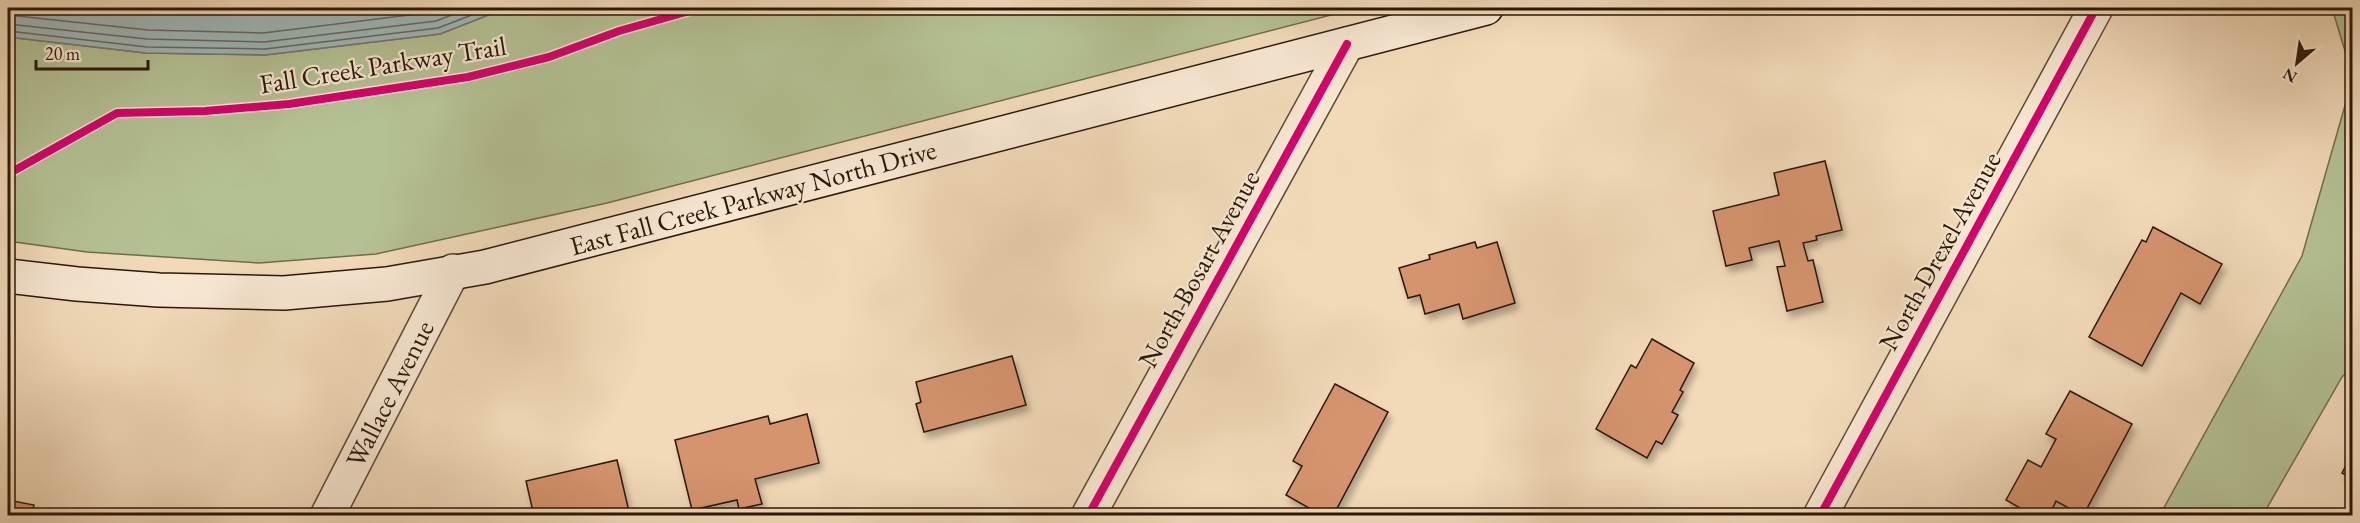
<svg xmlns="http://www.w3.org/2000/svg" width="2360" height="523" font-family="'EB Garamond',serif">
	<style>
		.green { fill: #b4c194; stroke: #706c4e; stroke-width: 1.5 }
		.water { fill: #9fb8ba; stroke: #717872; stroke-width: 1.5 }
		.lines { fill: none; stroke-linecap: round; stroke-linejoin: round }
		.shore { stroke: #656860; stroke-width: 1.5 }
		.building { fill: #d5946e; stroke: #2b1707; stroke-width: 1.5; filter: url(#shadow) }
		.minor-casing { stroke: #5d4834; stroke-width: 36 }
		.secondary-casing { stroke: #2b1707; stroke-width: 36 }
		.minor { stroke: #f7e7d2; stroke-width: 33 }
		.secondary { stroke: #f7e7d2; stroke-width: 33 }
		.cycleway-casing { stroke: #f7e7d2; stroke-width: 11 }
		.cycleway { stroke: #d6006c; stroke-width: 8 }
		.labels { text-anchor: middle; stroke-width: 4.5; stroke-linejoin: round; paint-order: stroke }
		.street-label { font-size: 27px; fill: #2b1707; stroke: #f7e7d2 }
	</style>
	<defs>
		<filter id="shadow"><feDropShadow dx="3.5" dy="6" stdDeviation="3" flood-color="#0004"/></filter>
	</defs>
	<rect width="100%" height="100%" fill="#f2dab9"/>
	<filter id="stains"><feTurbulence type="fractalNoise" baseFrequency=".00333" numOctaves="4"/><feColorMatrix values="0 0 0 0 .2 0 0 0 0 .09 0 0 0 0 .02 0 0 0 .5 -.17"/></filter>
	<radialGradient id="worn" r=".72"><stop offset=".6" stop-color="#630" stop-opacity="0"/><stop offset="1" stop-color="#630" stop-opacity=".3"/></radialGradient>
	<!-- green -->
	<g class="green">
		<path d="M 506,8 L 1358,8 L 607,203 L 376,254 L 259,263 L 87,252 L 8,241 L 8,37 L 146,53 L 265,55 L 440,34 Z"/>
		<path d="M 2332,8 L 2352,8 L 2352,74 Z"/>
		<path d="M 2352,81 L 2352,368 L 2342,377 L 2263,515 L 2160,515 L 2302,256 Z"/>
	</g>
	<!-- water -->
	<path class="water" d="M 8,8 L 506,8 L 440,34 L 265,55 L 146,53 L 8,37 Z"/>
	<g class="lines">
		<!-- shore -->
		<g class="shore">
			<path d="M 8,15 L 148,30 L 263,33 L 434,12 L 445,8"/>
			<path d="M 8,24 L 147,39 L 264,42 L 436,21 L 470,8"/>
			<path d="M 8,31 L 147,47 L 265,49 L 438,28 L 490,8"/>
		</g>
	</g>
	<!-- building -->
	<g class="building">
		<path d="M 1825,161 L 1842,230 L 1816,236 L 1817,240 L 1803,243 L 1808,261 L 1813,260 L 1823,302 L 1787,311 L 1777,267 L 1785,266 L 1779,241 L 1749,248 L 1752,260 L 1726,266 L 1713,211 L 1779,195 L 1774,173 Z"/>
		<path d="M 2153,227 L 2222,264 L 2200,304 L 2181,293 L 2142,366 L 2089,337 L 2142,240 L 2146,242 Z"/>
		<path d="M 1475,242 L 1477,248 L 1497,242 L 1515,303 L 1463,319 L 1459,304 L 1425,314 L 1420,295 L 1408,298 L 1399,268 L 1430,259 L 1429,255 Z"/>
		<path d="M 1652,339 L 1694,363 L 1680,390 L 1683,392 L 1672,412 L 1678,415 L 1662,444 L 1656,441 L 1647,458 L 1596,429 L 1631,365 L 1636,368 Z"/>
		<path d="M 1012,356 L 1026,405 L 924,432 L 916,404 L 921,402 L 916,382 Z"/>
		<path d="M 1335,384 L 1388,412 L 1333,516 L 1323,516 L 1286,495 L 1302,466 L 1293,461 Z"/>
		<path d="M 2070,391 L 2132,424 L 2083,516 L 2056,501 L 2049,516 L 2034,516 L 2006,500 L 2028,460 L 2041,467 L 2056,439 L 2046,434 Z"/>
		<path d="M 807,414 L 819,463 L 755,479 L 762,504 L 739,509 L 737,500 L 692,510 L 675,440 L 768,416 L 770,424 Z"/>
		<path d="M 2352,454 L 2352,479 L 2342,473 Z"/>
		<path d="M 617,460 L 630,516 L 534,516 L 526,481 Z"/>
		<path d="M 8,500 L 34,505 L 32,516 L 8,516 Z"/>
		<path d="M 1567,509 L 1578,516 L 1563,516 Z"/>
	</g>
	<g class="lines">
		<defs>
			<g id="minor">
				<path d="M 327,516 L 453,271"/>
				<path d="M 1088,516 L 1347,44"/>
				<path d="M 1820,516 L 2096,8"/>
			</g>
			<path id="secondary" d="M 8,276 L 77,284 L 159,290 L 284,293 L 387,284 L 485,267 L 1486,8"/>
		</defs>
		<!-- minor casing -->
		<use href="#minor" class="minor-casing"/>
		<!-- secondary casing -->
		<use href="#secondary" class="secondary-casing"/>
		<!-- minor -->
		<use href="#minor" class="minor"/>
		<!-- secondary -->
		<use href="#secondary" class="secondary"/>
		<defs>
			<g id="cycleway">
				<path d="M 8,174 L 117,113 L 205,111 L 289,104 L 468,77 L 549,57 L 619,31 L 700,8"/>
				<path d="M 1088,516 L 1347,44"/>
				<path d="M 1820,516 L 2096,8"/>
			</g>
		</defs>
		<!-- cycleway casing -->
		<use href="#cycleway" class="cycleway-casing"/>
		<!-- cycleway -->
		<use href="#cycleway" class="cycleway"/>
	</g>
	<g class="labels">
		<!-- street labels -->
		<g class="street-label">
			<text transform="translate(383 65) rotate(-9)" y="9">Fall Creek Parkway Trail</text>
			<text transform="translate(753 198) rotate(-15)" y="9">East Fall Creek Parkway North Drive</text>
			<text transform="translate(1940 251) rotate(-61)" y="9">North Drexel Avenue</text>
			<text transform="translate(1199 269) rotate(-61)" y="9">North Bosart Avenue</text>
			<text transform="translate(390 394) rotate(-63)" y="9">Wallace Avenue</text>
		</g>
	</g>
	<!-- margin -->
	<rect width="2360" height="523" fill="none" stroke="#f2dab9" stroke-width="30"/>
	<rect x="9" y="9" width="2342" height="505" fill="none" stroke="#2b1707" stroke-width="3"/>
	<rect x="15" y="15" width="2330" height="493" fill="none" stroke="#2b1707" stroke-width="1.5"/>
	<!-- north arrow -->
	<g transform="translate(2297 63) rotate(209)" stroke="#f7e7d2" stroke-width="4.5" paint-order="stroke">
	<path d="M0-4.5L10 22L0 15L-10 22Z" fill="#2b1707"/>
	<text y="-9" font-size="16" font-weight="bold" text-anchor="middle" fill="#2b1707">N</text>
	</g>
	<!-- scale -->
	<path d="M36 60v9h112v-9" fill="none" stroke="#2b1707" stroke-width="3"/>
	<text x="45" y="60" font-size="18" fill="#2b1707" stroke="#f7e7d2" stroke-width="4.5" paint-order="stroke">20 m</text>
	<rect width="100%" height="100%" filter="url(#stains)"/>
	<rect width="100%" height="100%" fill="url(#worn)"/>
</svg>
